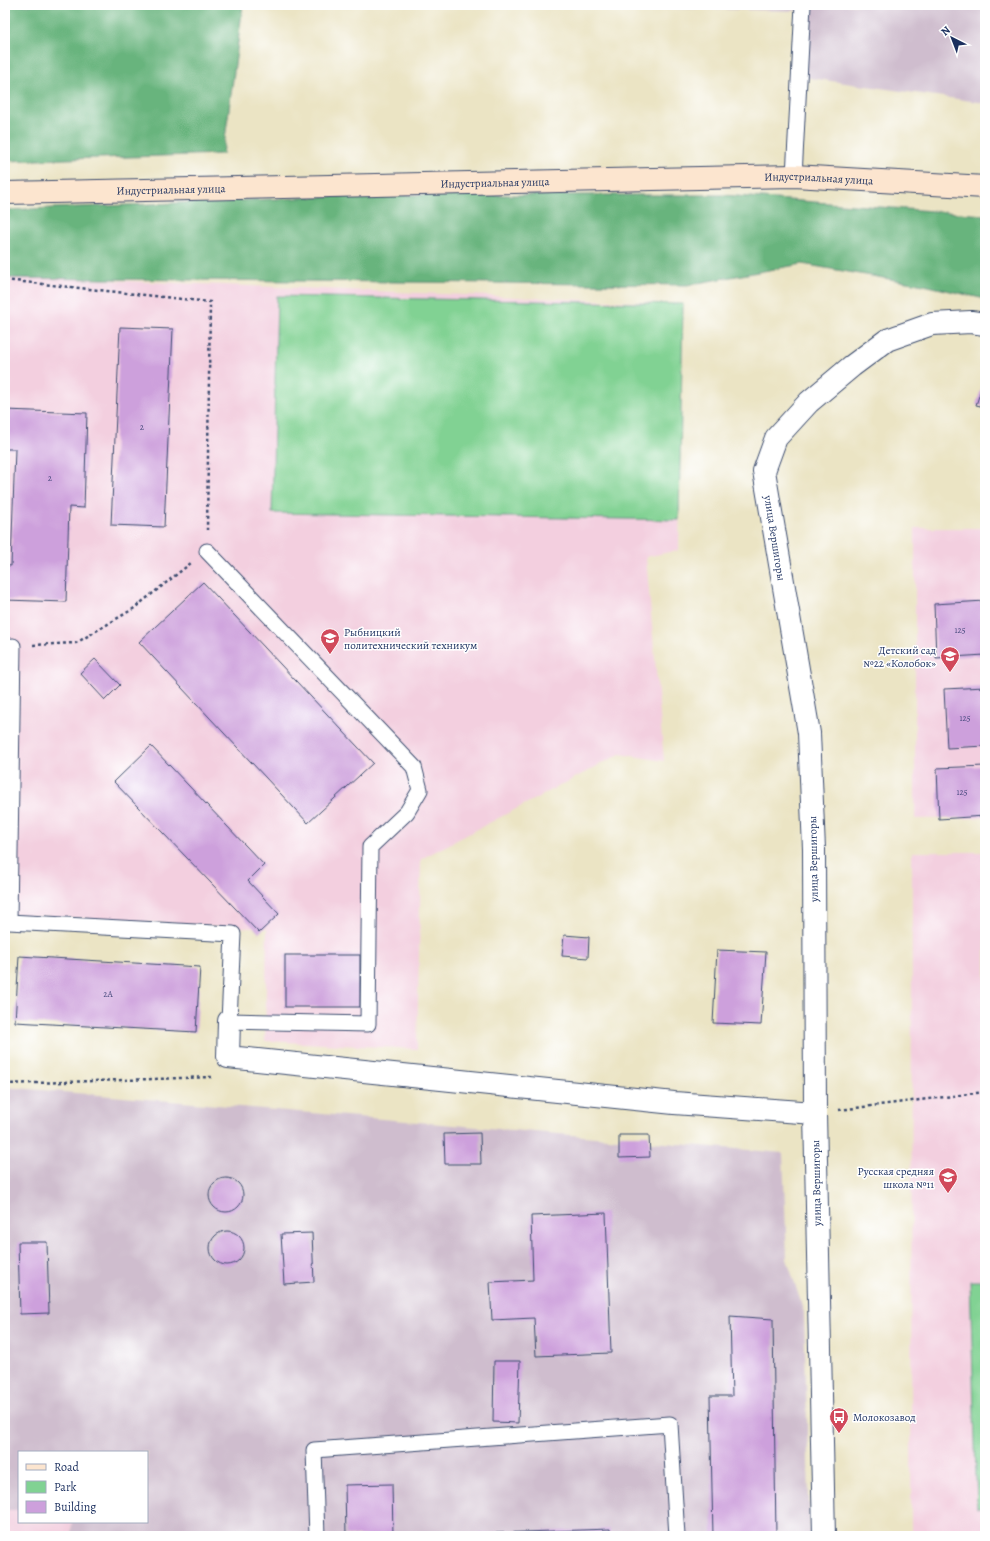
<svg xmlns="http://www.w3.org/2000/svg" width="990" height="1541" font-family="Alegreya,serif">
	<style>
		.built { fill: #f3cfdf }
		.industrial { fill: #cfbdce }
		.green { fill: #81d293; stroke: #4e8078 }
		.forest { fill: #68b47d; stroke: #42726e }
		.building { fill: #cda0dc }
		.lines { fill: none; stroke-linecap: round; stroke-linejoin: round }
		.lane-casing { stroke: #3a4a6d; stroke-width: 17 }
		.street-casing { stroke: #3a4a6d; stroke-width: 24 }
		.secondary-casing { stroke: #3a4a6d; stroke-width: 24 }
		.path { stroke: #3a4a6d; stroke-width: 2.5; stroke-dasharray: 3 3; stroke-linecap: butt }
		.lane { stroke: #fff; stroke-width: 15 }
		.street { stroke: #fff; stroke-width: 22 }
		.secondary { stroke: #fce5cf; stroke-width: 22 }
		.labels { text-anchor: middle; stroke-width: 3; stroke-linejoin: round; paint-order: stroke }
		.number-label { font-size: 9px; fill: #484b7e }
		.street-label { font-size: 11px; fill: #1b2f5e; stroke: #fff }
		.poi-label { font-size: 11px; fill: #1b2f5e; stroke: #fff; text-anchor: start }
	</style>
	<rect width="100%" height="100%" fill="#fff"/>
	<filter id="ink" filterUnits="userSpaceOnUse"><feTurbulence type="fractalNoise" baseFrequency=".025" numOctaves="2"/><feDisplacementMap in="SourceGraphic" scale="8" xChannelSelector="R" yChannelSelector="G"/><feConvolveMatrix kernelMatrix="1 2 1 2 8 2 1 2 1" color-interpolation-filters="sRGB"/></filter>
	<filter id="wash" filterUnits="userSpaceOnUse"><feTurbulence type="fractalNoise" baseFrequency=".012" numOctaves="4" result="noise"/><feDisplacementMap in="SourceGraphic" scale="16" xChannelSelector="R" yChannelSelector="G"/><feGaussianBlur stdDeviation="0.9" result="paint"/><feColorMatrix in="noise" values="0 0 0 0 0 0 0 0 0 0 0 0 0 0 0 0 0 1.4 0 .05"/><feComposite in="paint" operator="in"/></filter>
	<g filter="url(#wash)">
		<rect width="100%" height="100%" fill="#ebe4c4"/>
		<!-- built -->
		<g class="built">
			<path d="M 5,276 L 683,304 L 679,550 L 646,557 L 664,761 L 620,754 L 421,859 L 417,1049 L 265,1041 L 267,929 L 5,914 Z"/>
			<path d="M 915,528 L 985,528 L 985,818 L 915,819 Z"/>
			<path d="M 912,852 L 985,852 L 985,1536 L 911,1536 Z"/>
			<path d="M 5,1510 L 19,1510 L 19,1522 L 72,1522 L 71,1536 L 5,1536 Z"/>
		</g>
		<!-- industrial -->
		<g class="industrial">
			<path d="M 491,5 L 985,5 L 985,103 L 803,77 L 802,11 Z"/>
			<path d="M 5,1087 L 783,1153 L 787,1259 L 804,1312 L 810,1536 L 71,1536 L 72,1522 L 147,1522 L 147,1452 L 19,1452 L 19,1510 L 5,1510 Z"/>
		</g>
		<!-- green -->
		<g class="green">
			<path d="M 277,296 L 683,304 L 679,520 L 272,513 Z"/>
			<path d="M 970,1281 L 985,1281 L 985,1508 L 977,1508 Z"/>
		</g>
		<!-- forest -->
		<g class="forest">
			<path d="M 5,5 L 243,5 L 223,154 L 5,161 Z"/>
			<path d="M 371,195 L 723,195 L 985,215 L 985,299 L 924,285 L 802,264 L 687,285 L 5,278 L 5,210 Z"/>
		</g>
		<g id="blocks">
			<!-- building -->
			<g class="building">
				<path d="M 120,327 L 173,329 L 164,527 L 111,525 Z"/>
				<path d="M 985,378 L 985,407 L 976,405 Z"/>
				<path d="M 5,410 L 87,413 L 84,508 L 69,507 L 66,602 L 5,600 L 5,565 L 11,566 L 15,449 L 5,449 Z"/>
				<path d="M 203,582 L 373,763 L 308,823 L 139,642 Z"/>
				<path d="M 985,601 L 985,655 L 936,658 L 934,604 Z"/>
				<path d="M 95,659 L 120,685 L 105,700 L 80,673 Z"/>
				<path d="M 985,687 L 985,746 L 947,748 L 944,689 Z"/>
				<path d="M 151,746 L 264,865 L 248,881 L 279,914 L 259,933 L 114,782 Z"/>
				<path d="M 985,766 L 985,816 L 939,819 L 937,768 Z"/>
				<path d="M 564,935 L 589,937 L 588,958 L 562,956 Z"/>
				<path d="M 717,950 L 766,952 L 761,1025 L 713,1023 Z"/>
				<rect x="285" y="955" width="75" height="52"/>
				<path d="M 19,956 L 200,967 L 196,1032 L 15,1022 Z"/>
				<path d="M 480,1133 L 481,1164 L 445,1164 L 444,1134 Z"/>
				<path d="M 619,1135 L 649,1135 L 650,1157 L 619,1158 Z"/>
				<circle cx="226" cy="1195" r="17"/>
				<path d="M 606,1213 L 611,1353 L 536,1356 L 534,1318 L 492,1320 L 490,1282 L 533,1280 L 531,1216 Z"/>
				<circle cx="227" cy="1248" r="17"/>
				<path d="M 312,1233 L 314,1282 L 284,1284 L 281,1234 Z"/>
				<path d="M 18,1242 L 47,1242 L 49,1313 L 20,1314 Z"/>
				<path d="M 730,1316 L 773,1319 L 776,1536 L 713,1536 L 710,1396 L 732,1396 Z"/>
				<path d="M 494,1361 L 520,1361 L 518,1423 L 493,1422 Z"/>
				<path d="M 392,1484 L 393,1536 L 346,1536 L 345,1485 Z"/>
				<path d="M 610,1529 L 610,1536 L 439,1536 L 439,1535 Z"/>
			</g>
		</g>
	</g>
	<g filter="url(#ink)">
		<use href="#blocks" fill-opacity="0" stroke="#3a4a6d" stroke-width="1"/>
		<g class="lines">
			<defs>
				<g id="lane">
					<path d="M 794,176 L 803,5"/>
					<path d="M 13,646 L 9,922 L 233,934 L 229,1021 L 368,1024 L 370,847 L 407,812 L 420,790 L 414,767 L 207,551"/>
					<path d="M 317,1536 L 314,1450 L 670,1424 L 677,1536"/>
				</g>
				<g id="street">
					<path d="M 229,1021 L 228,1057 L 674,1103 L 815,1113"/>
					<path d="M 824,1536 L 815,1113 L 814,849 L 809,733 L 764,471 L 776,438 L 809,402 L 852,366 L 887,340 L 932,324 L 971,322 L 985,324"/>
				</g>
				<g id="secondary">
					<path id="s1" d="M 5,193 L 794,176 L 985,187"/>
				</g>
			</defs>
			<!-- lane casing -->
			<use href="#lane" class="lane-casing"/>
			<!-- street casing -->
			<use href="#street" class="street-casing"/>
			<!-- secondary casing -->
			<use href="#secondary" class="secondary-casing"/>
			<!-- path -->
			<g class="path">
				<path d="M 5,280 L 210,302 L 207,530"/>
				<path d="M 33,645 L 76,643 L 133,609 L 191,563"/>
				<path d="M 5,1084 L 212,1077"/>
				<path d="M 839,1110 L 985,1092"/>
			</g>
			<!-- lane -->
			<use href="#lane" class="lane"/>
			<!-- street -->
			<use href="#street" class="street"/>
			<!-- secondary -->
			<use href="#secondary" class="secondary"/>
		</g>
	</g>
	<!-- icons -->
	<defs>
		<symbol id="university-pin" viewBox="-11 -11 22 30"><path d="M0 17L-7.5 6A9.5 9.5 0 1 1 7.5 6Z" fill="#d1495b" stroke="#fff"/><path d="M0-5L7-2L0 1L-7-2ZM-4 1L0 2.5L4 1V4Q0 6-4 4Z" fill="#fff"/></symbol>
		<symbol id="school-pin" viewBox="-11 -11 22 30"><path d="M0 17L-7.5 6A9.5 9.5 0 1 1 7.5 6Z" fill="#d1495b" stroke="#fff"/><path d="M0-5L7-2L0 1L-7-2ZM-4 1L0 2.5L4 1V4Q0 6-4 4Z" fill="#fff"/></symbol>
		<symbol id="bus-pin" viewBox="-11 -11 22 30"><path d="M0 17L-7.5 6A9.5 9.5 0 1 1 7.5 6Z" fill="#d1495b" stroke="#fff"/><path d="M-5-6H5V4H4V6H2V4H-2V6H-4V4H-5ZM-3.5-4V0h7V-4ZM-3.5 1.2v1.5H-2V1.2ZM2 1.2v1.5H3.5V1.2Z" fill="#fff"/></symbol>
	</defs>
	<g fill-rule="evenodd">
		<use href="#university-pin" x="319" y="627" width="22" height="30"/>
		<use href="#school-pin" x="939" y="645" width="22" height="30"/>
		<use href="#school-pin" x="937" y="1166" width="22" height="30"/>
		<use href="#bus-pin" x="828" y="1406" width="22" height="30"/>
	</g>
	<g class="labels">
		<!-- number labels -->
		<g class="number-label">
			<text x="142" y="430">2</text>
			<text x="50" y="481">2</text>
			<text x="960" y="633">125</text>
			<text x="965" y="721">125</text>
			<text x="962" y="795">125</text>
			<text x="108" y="997">2А</text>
		</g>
		<!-- street labels -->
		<g class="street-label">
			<text dy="4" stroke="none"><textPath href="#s1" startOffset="814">Индустриальная улица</textPath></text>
			<text dy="4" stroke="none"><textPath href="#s1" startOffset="490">Индустриальная улица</textPath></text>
			<text dy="4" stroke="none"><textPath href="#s1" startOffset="166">Индустриальная улица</textPath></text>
			<text transform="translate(775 538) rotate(81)" y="4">улица Вершигоры</text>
			<text transform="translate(813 859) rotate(-91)" y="4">улица Вершигоры</text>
			<text transform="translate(816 1183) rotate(-91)" y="4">улица Вершигоры</text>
		</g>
		<!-- poi labels -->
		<g class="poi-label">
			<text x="344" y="636">Рыбницкий<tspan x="344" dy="13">политехнический техникум</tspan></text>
			<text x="936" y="654" text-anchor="end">Детский сад<tspan x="936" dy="13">№22 «Колобок»</tspan></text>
			<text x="934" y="1175" text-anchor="end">Русская средняя<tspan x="934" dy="13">школа №11</tspan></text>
			<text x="853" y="1421">Молокозавод</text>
		</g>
	</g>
	<!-- margin -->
	<rect width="990" height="1541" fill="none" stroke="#fff" stroke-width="20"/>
	<!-- legend -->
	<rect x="18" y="1451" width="130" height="72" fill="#ffffff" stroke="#a4acbf"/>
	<rect x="26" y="1464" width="20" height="6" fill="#fce5cf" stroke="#a4acbf"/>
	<text x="54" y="1471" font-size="12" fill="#1b2f5e">Road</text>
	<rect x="26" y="1481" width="20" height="12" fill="#81d293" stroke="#a4acbf"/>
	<text x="54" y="1491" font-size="12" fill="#1b2f5e">Park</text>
	<rect x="26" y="1501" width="20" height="12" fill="#cda0dc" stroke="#a4acbf"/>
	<text x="54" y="1511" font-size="12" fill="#1b2f5e">Building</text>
	<!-- north arrow -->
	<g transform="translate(952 38) rotate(318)" stroke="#ffffff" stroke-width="3" paint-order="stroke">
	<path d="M0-3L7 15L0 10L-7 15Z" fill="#1b2f5e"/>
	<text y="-6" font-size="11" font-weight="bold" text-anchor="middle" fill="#1b2f5e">N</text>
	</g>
</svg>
